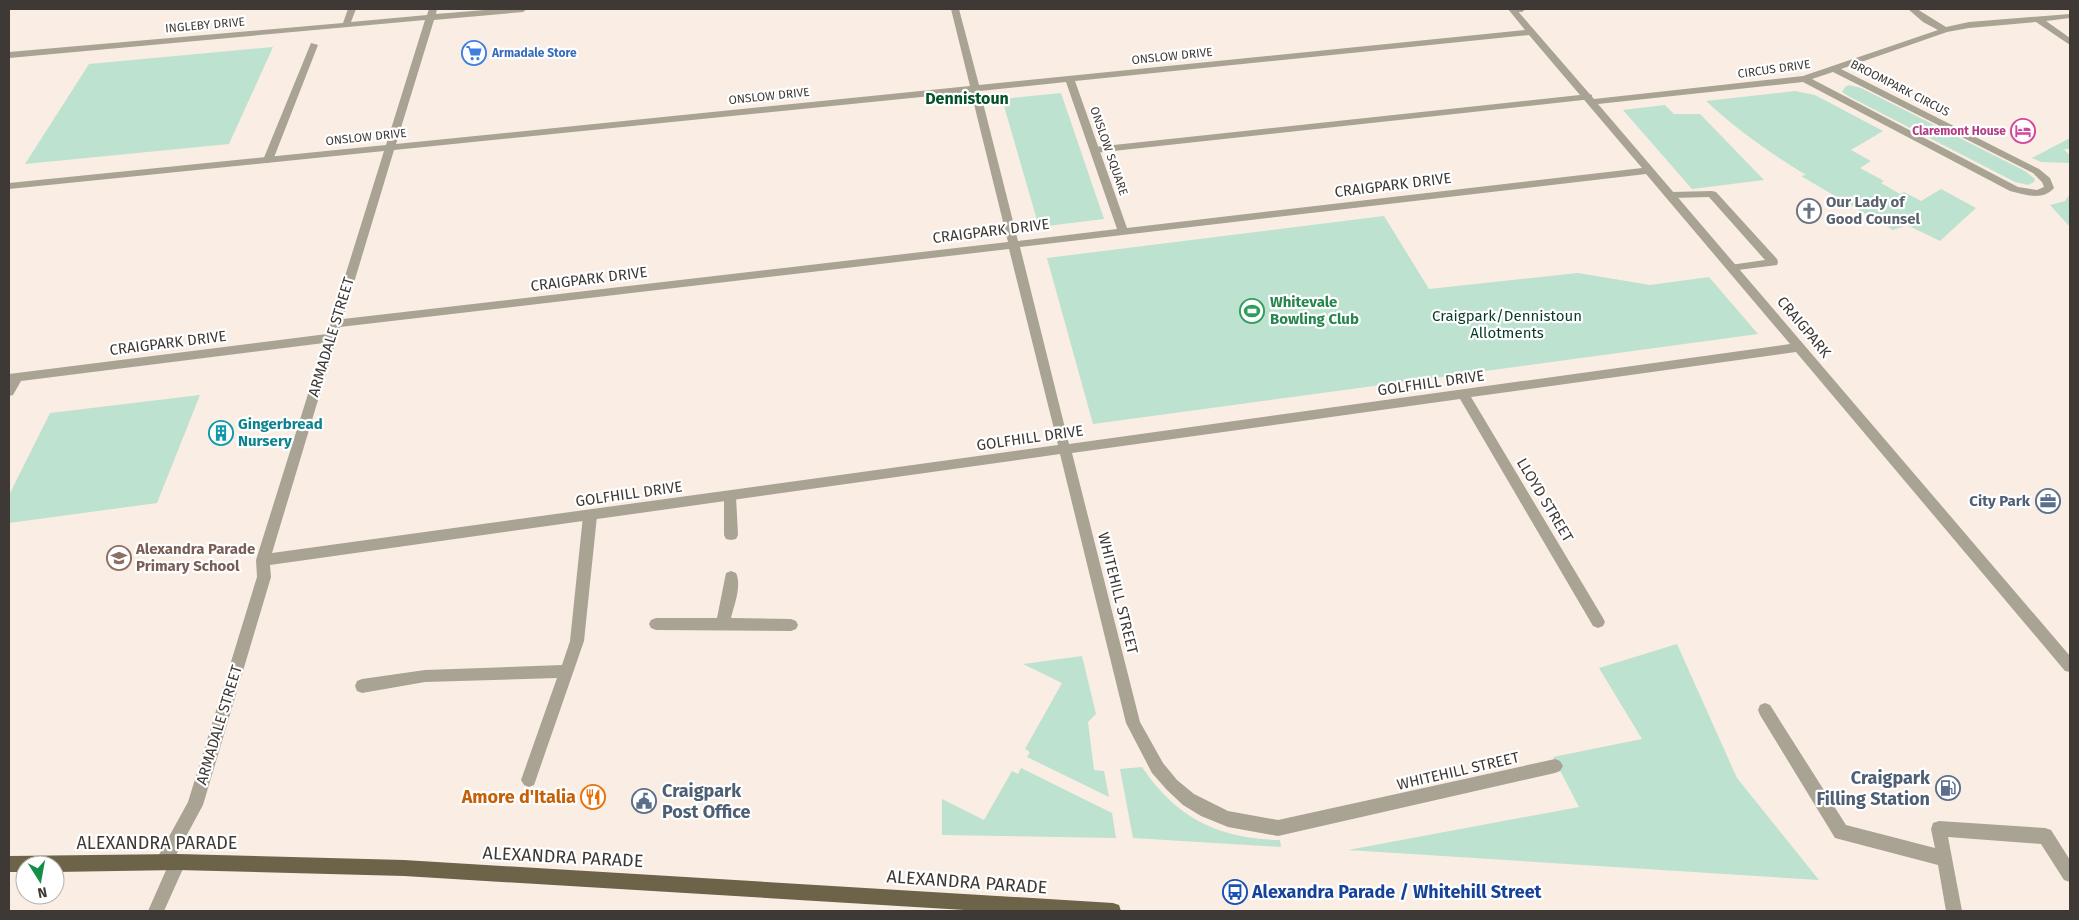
<svg xmlns="http://www.w3.org/2000/svg" width="2079" height="920" font-family="'Fira Sans',sans-serif">
	<style>
		.green { fill: #bde2cf }
		.lines { fill: none; stroke-linecap: round; stroke-linejoin: round }
		.service { fill: #a8a393; fill-rule: evenodd }
		.minor { fill: #a8a393; fill-rule: evenodd }
		.primary { fill: #6d6348; fill-rule: evenodd }
		.labels { text-anchor: middle; stroke-width: 4.5; stroke-linejoin: round; paint-order: stroke }
		.far-street-label { font-size: 12px; fill: #3e3935; stroke: #fff }
		.far-shop-label { font-size: 12px; font-weight: bold; fill: #366cbe; stroke: #fff; text-anchor: start }
		.far-hotel-label { font-size: 12px; font-weight: bold; fill: #b23c85; stroke: #fff; text-anchor: end }
		.street-label { font-size: 15px; fill: #3e3935; stroke: #fff }
		.worship-label { font-size: 15px; font-weight: bold; fill: #5b616d; stroke: #fff; text-anchor: start }
		.leisure-label { font-size: 15px; font-weight: bold; fill: #27864d; stroke: #fff; text-anchor: start }
		.park-label { font-size: 15px; fill: #053c29; stroke: #fff }
		.culture-label { font-size: 15px; font-weight: bold; fill: #0d838f; stroke: #fff; text-anchor: start }
		.service-label { font-size: 15px; font-weight: bold; fill: #4e5e75; stroke: #fff; text-anchor: end }
		.education-label { font-size: 15px; font-weight: bold; fill: #785e54; stroke: #fff; text-anchor: start }
		.far-district-label { font-size: 16px; font-weight: bold; fill: #045227; stroke: #fff }
		.near-service-label { font-size: 18px; font-weight: bold; fill: #4e5e75; stroke: #fff; text-anchor: end }
		.near-food-label { font-size: 18px; font-weight: bold; fill: #c56008; stroke: #fff; text-anchor: end }
		.near-street-label { font-size: 18px; fill: #3e3935; stroke: #fff }
		.near-transit-label { font-size: 18px; font-weight: bold; fill: #164399; stroke: #fff; text-anchor: start }
	</style>
	<rect width="100%" height="100%" fill="#faede4"/>
	<!-- green -->
	<g class="green">
		<path d="M 273,47 L 229,144 L 25,164 L 89,64 Z"/>
		<path d="M 1849,85 L 1861,88 L 2025,171 L 2035,179 L 2034,182 L 2028,185 L 2015,182 L 1848,96 L 1842,92 L 1845,87 Z"/>
		<path d="M 1795,91 L 1815,95 L 1883,131 L 1851,150 L 1871,161 L 1860,168 L 1884,181 L 1881,183 L 1900,194 L 1904,192 L 1921,201 L 1941,189 L 1976,208 L 1940,241 L 1907,225 L 1893,230 L 1801,176 L 1806,175 C 1770,153 1737,130 1706,101 Z"/>
		<path d="M 1061,93 L 1104,219 L 1039,227 L 1002,99 Z"/>
		<path d="M 1665,105 L 1674,114 L 1700,114 L 1764,180 L 1692,189 L 1623,110 Z"/>
		<path d="M 2070,138 L 2070,149 L 2064,149 L 2070,156 L 2070,163 L 2041,162 L 2032,158 Z"/>
		<path d="M 2070,194 L 2070,227 L 2050,205 L 2065,201 Z"/>
		<path d="M 1384,216 L 1429,289 L 1578,273 L 1650,285 L 1709,277 L 1758,334 L 1093,424 L 1047,258 Z"/>
		<path d="M 200,395 L 157,503 L 9,523 L 9,495 L 50,413 Z"/>
		<path d="M 1677,644 L 1737,778 L 1819,880 L 1348,850 L 1579,807 L 1553,757 L 1642,739 L 1599,668 Z"/>
		<path d="M 1082,656 L 1096,714 L 1088,722 L 1094,770 L 1104,771 L 1109,797 L 1027,757 L 1030,752 L 1025,749 L 1062,683 L 1023,664 Z"/>
		<path d="M 1142,767 C 1176,818 1219,839 1280,840 L 1281,847 L 1133,838 L 1120,769 Z"/>
		<path d="M 1021,768 L 1112,813 L 1116,838 L 942,835 L 942,799 L 984,820 L 1012,771 L 1018,774 Z"/>
	</g>
	<g class="lines">
		<!-- service -->
		<g class="service">
			<path d="M 1510,9 L 1526,9 L 1522,12 L 1510,12 Z"/>
			<path d="M 311,43 L 318,45 L 273,160 L 268,163 L 265,162 L 263,160 Z"/>
			<path d="M 1589,94 L 1592,95 L 1592,99 L 1095,153 L 1090,150 L 1095,147 Z"/>
			<path d="M 1712,191 L 1716,192 L 1777,259 L 1778,262 L 1777,265 L 1730,271 L 1729,268 L 1730,265 L 1765,260 L 1709,197 L 1672,198 L 1667,195 L 1672,192 Z"/>
			<path d="M 730,492 L 735,493 L 736,497 L 738,535 L 736,539 L 731,540 L 726,539 L 724,535 L 724,497 L 725,493 Z"/>
			<path d="M 590,511 L 595,512 L 597,516 L 584,641 L 534,785 L 529,787 L 524,785 L 521,780 L 557,678 L 425,682 L 362,693 L 357,691 L 355,686 L 357,681 L 362,679 L 425,670 L 562,665 L 570,641 L 583,516 L 585,512 Z"/>
			<path d="M 731,571 L 736,573 C 742,586 734,605 731,618 L 791,619 L 796,621 L 798,625 L 796,629 L 791,631 L 656,630 L 651,628 L 649,624 L 651,620 L 656,618 L 717,618 L 726,573 Z"/>
			<path d="M 1765,703 L 1770,705 L 1846,825 L 1935,848 L 1931,829 L 1933,823 L 1939,821 L 2045,828 L 2051,830 L 2070,860 L 2070,882 L 2064,880 L 2041,844 L 1948,837 L 1962,911 L 1946,911 L 1938,865 L 1835,838 L 1760,715 L 1758,710 L 1760,705 Z"/>
		</g>
		<!-- minor -->
		<path class="minor" d="M 348,9 L 356,9 L 351,22 L 427,15 L 429,9 L 437,9 L 436,14 L 497,9 L 527,9 L 523,12 L 434,20 L 396,144 L 970,86 L 951,9 L 959,9 L 979,85 L 1525,30 L 1508,9 L 1516,9 L 1594,99 L 1803,76 L 1938,30 L 1923,22 L 1908,9 L 1917,9 L 1946,27 L 1969,22 L 2070,14 L 2070,18 L 2046,21 L 2070,38 L 2070,45 L 2036,22 L 1969,28 L 1947,32 L 1841,69 L 2039,169 L 2050,178 L 2054,188 C 2043,201 2025,195 2010,191 L 1803,82 L 1598,104 L 2070,656 L 2070,672 L 2065,671 L 1796,352 L 1471,397 L 1603,618 L 1605,622 L 1603,626 L 1598,628 L 1593,626 L 1460,399 L 1072,453 L 1140,722 L 1163,763 L 1177,780 L 1194,794 L 1228,811 L 1278,820 L 1555,759 L 1560,761 L 1563,766 L 1560,771 L 1555,773 L 1278,836 L 1228,827 L 1201,816 L 1183,805 L 1167,790 L 1152,773 L 1126,723 L 1060,454 L 270,565 L 271,577 L 203,805 L 176,855 L 184,856 L 186,862 L 164,911 L 148,911 L 167,868 L 163,870 L 157,868 L 155,862 L 188,802 L 257,577 L 256,560 L 324,343 L 21,381 L 13,395 L 9,396 L 9,374 L 327,334 L 384,151 L 9,189 L 9,183 L 386,145 L 425,20 L 9,58 L 9,52 L 343,23 ZM 1529,35 L 1642,168 L 1127,228 L 1075,81 ZM 1833,72 L 2033,173 L 2042,182 L 2044,187 L 2037,190 L 2018,187 L 1812,79 ZM 1066,82 L 1117,229 L 1018,241 L 980,91 ZM 971,92 L 1008,242 L 343,319 L 394,150 ZM 1646,174 L 1790,344 L 1069,444 L 1020,247 ZM 1009,249 L 1058,445 L 272,553 L 340,327 Z"/>
		<!-- primary -->
		<path class="primary" d="M 178,854 L 404,860 L 1113,903 L 1119,905 L 1121,911 L 981,911 L 404,876 L 178,870 L 55,872 L 55,865 L 25,865 L 25,872 L 9,872 L 9,856 Z"/>
	</g>
	<!-- icons -->
	<defs>
		<symbol id="supermarket-ring" viewBox="-11 -11 22 22"><circle r="9.5" fill="#fff" stroke="#3f7fe0" stroke-width="1.5"/><path d="M-6-5.5h2.5l.6 2H6L4.5 2H-2.5L-4.4-4H-6ZM-1.5 3.2a1.3 1.3 0 1 0 .1 0ZM3 3.2a1.3 1.3 0 1 0 .1 0Z" fill="#3f7fe0"/></symbol>
		<symbol id="hotel-ring" viewBox="-11 -11 22 22"><circle r="9.5" fill="#fff" stroke="#d1479c" stroke-width="1.5"/><path d="M-6-4.5h1.5V1H6V5H4.5V3h-9V5H-6ZM-4 0a1.8 1.8 0 1 1 3.6 0ZM.5 0V-2.5h3Q6-2.5 6 0Z" fill="#d1479c"/></symbol>
		<symbol id="church-ring" viewBox="-11 -11 22 22"><circle r="9.5" fill="#fff" stroke="#6b7280" stroke-width="1.5"/><path d="M-1.2-6h2.4v3.5h3.3v2.4h-3.3V6h-2.4V-.1h-3.3v-2.4h3.3Z" fill="#6b7280"/></symbol>
		<symbol id="stadium-ring" viewBox="-11 -11 22 22"><circle r="9.5" fill="#fff" stroke="#2e9e5b" stroke-width="1.5"/><path d="M0-5a6.5 5 0 1 0 0 10a6.5 5 0 1 0 0-10ZM-3.5-1.8h7v3.6h-7Z" fill="#2e9e5b"/></symbol>
		<symbol id="building-ring" viewBox="-11 -11 22 22"><circle r="9.5" fill="#fff" stroke="#0f9aa8" stroke-width="1.5"/><path d="M-4-6H4V6H1V3H-1V6H-4ZM-2.5-4.3h1.7v1.8h-1.7ZM.8-4.3h1.7v1.8H.8ZM-2.5-1h1.7V.8h-1.7ZM.8-1h1.7V.8H.8Z" fill="#0f9aa8"/></symbol>
		<symbol id="office-ring" viewBox="-11 -11 22 22"><circle r="9.5" fill="#fff" stroke="#5c6f8a" stroke-width="1.5"/><path d="M-6-3h4V-5.5h4V-3h4V5H-6ZM-1-4.5V-3h2v-1.5ZM-6 0V1H6V0Z" fill="#5c6f8a"/></symbol>
		<symbol id="school-ring" viewBox="-11 -11 22 22"><circle r="9.5" fill="#fff" stroke="#8d6e63" stroke-width="1.5"/><path d="M0-5L7-2L0 1L-7-2ZM-4 1L0 2.5L4 1V4Q0 6-4 4Z" fill="#8d6e63"/></symbol>
		<symbol id="fuel-ring" viewBox="-11 -11 22 22"><circle r="9.5" fill="#fff" stroke="#5c6f8a" stroke-width="1.5"/><path d="M-5.5-6h7V0h2V4h1.3V-2.5L3-4.5l.8-.8L6-3V5H2.5V1h-1V6h-7ZM-4.2-4.7v3.2H.2V-4.7Z" fill="#5c6f8a"/></symbol>
		<symbol id="restaurant-ring" viewBox="-11 -11 22 22"><circle r="9.5" fill="#fff" stroke="#e8710a" stroke-width="1.5"/><path d="M-5-6h1v4h1v-4h1v4h1v-4h1v5L-1.5 .5V6h-2V.5L-5-1ZM5-6V6H3V1.5H1.5Q1.5-4 5-6Z" fill="#e8710a"/></symbol>
		<symbol id="civic-ring" viewBox="-11 -11 22 22"><circle r="9.5" fill="#fff" stroke="#5c6f8a" stroke-width="1.5"/><path d="M-.6-6.5H3V-4.5H.6V-3L4-1V1h2V6H-6V1h2V-1L-.6-3ZM-1.2 2.5V6h2.4V2.5Z" fill="#5c6f8a"/></symbol>
		<symbol id="bus-ring" viewBox="-11 -11 22 22"><circle r="9.5" fill="#fff" stroke="#1a4fb4" stroke-width="1.5"/><path d="M-5-6H5V4H4V6H2V4H-2V6H-4V4H-5ZM-3.5-4V0h7V-4ZM-3.5 1.2v1.5H-2V1.2ZM2 1.2v1.5H3.5V1.2Z" fill="#1a4fb4"/></symbol>
	</defs>
	<g fill-rule="evenodd">
		<use href="#supermarket-ring" x="460" y="39" width="28" height="28"/>
		<use href="#hotel-ring" x="2009" y="117" width="28" height="28"/>
		<use href="#church-ring" x="1795" y="197" width="28" height="28"/>
		<use href="#stadium-ring" x="1238" y="297" width="28" height="28"/>
		<use href="#building-ring" x="207" y="419" width="28" height="28"/>
		<use href="#office-ring" x="2034" y="487" width="28" height="28"/>
		<use href="#school-ring" x="105" y="544" width="28" height="28"/>
		<use href="#fuel-ring" x="1934" y="774" width="28" height="28"/>
		<use href="#restaurant-ring" x="579" y="783" width="28" height="28"/>
		<use href="#civic-ring" x="630" y="787" width="28" height="28"/>
		<use href="#bus-ring" x="1221" y="878" width="28" height="28"/>
	</g>
	<g class="labels">
		<!-- far-street labels -->
		<g class="far-street-label">
			<text transform="translate(205 25) rotate(-5)" y="4">INGLEBY DRIVE</text>
			<text transform="translate(1172 56) rotate(-6)" y="4">ONSLOW DRIVE</text>
			<text transform="translate(1774 69) rotate(-8)" y="4">CIRCUS DRIVE</text>
			<text transform="translate(1900 88) rotate(27)" y="4">BROOMPARK CIRCUS</text>
			<text transform="translate(769 96) rotate(-6)" y="4">ONSLOW DRIVE</text>
			<text transform="translate(366 137) rotate(-6)" y="4">ONSLOW DRIVE</text>
			<text transform="translate(1109 151) rotate(71)" y="4">ONSLOW SQUARE</text>
		</g>
		<!-- far-shop labels -->
		<g class="far-shop-label">
			<text x="492" y="57">Armadale Store</text>
		</g>
		<!-- far-hotel labels -->
		<g class="far-hotel-label">
			<text x="2006" y="135">Claremont House</text>
		</g>
		<!-- street labels -->
		<g class="street-label">
			<text transform="translate(1393 185) rotate(-7)" y="5">CRAIGPARK DRIVE</text>
			<text transform="translate(991 231) rotate(-7)" y="5">CRAIGPARK DRIVE</text>
			<text transform="translate(589 279) rotate(-7)" y="5">CRAIGPARK DRIVE</text>
			<text transform="translate(1804 327) rotate(50)" y="5">CRAIGPARK</text>
			<text transform="translate(331 337) rotate(-73)" y="5">ARMADALE STREET</text>
			<text transform="translate(168 343) rotate(-7)" y="5">CRAIGPARK DRIVE</text>
			<text transform="translate(1431 383) rotate(-8)" y="5">GOLFHILL DRIVE</text>
			<text transform="translate(1030 438) rotate(-8)" y="5">GOLFHILL DRIVE</text>
			<text transform="translate(629 494) rotate(-8)" y="5">GOLFHILL DRIVE</text>
			<text transform="translate(1545 500) rotate(59)" y="5">LLOYD STREET</text>
			<text transform="translate(1118 593) rotate(76)" y="5">WHITEHILL STREET</text>
			<text transform="translate(219 725) rotate(-73)" y="5">ARMADALE STREET</text>
			<text transform="translate(1458 771) rotate(-13)" y="5">WHITEHILL STREET</text>
		</g>
		<!-- worship labels -->
		<g class="worship-label">
			<text x="1826" y="207">Our Lady of<tspan x="1826" dy="17">Good Counsel</tspan></text>
		</g>
		<!-- leisure labels -->
		<g class="leisure-label">
			<text x="1270" y="307">Whitevale<tspan x="1270" dy="17">Bowling Club</tspan></text>
		</g>
		<!-- park labels -->
		<g class="park-label">
			<text x="1507" y="321">Craigpark/Dennistoun<tspan x="1507" dy="17">Allotments</tspan></text>
		</g>
		<!-- culture labels -->
		<g class="culture-label">
			<text x="238" y="429">Gingerbread<tspan x="238" dy="17">Nursery</tspan></text>
		</g>
		<!-- service labels -->
		<g class="service-label">
			<text x="2030" y="506">City Park</text>
		</g>
		<!-- education labels -->
		<g class="education-label">
			<text x="136" y="554">Alexandra Parade<tspan x="136" dy="17">Primary School</tspan></text>
		</g>
		<!-- far-district labels -->
		<g class="far-district-label">
			<text x="967" y="104">Dennistoun</text>
		</g>
		<!-- near-service labels -->
		<g class="near-service-label">
			<text x="1930" y="784">Craigpark<tspan x="1930" dy="21">Filling Station</tspan></text>
			<text x="662" y="797" text-anchor="start">Craigpark<tspan x="662" dy="21">Post Office</tspan></text>
		</g>
		<!-- near-food labels -->
		<g class="near-food-label">
			<text x="576" y="803">Amore d'Italia</text>
		</g>
		<!-- near-street labels -->
		<g class="near-street-label">
			<text x="157" y="849">ALEXANDRA PARADE</text>
			<text transform="translate(563 857) rotate(3)" y="6">ALEXANDRA PARADE</text>
			<text transform="translate(967 882) rotate(4)" y="6">ALEXANDRA PARADE</text>
		</g>
		<!-- near-transit labels -->
		<g class="near-transit-label">
			<text x="1252" y="898">Alexandra Parade / Whitehill Street</text>
		</g>
	</g>
	<!-- border -->
	<rect width="2079" height="920" fill="none" stroke="#3e3935" stroke-width="20"/>
	<!-- north arrow -->
	<g transform="translate(40 880) rotate(169)"><circle r="24" fill="#ffffff" stroke="#b2b0ae"/>
	<path d="M0-4L9 19L0 12L-9 19Z" fill="#148e49"/>
	<text y="-8" font-size="14" font-weight="bold" text-anchor="middle" fill="#3e3935">N</text>
	</g>
</svg>
